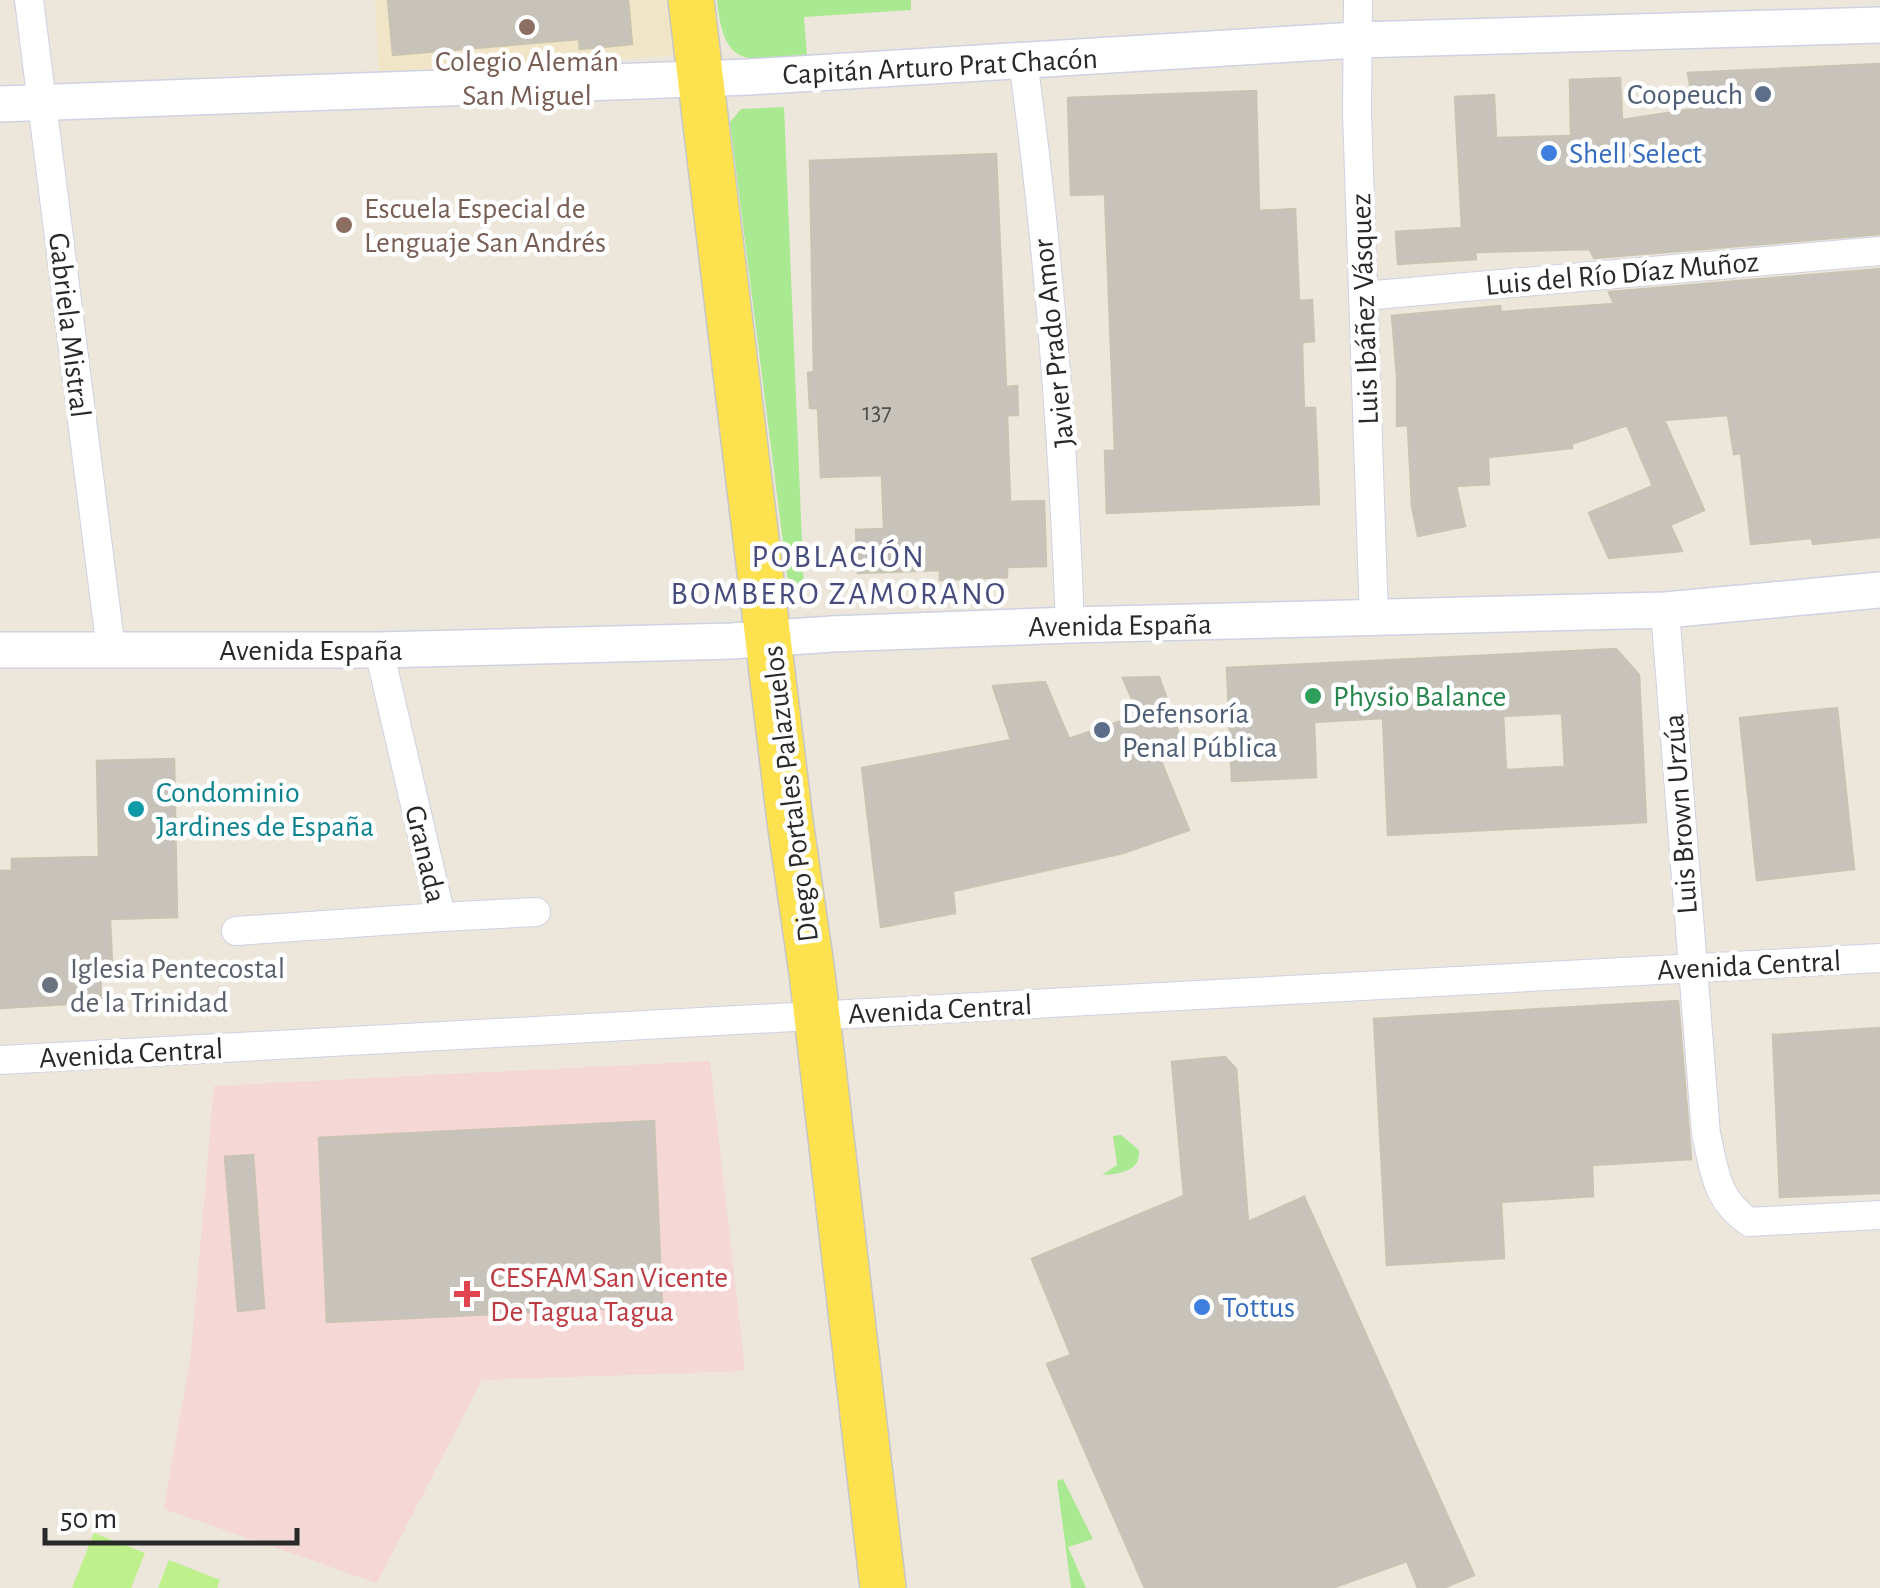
<svg xmlns="http://www.w3.org/2000/svg" width="1880" height="1588" font-family="'Alegreya Sans',sans-serif">
	<style>
		.education { fill: #f0e6c7 }
		.medical { fill: #f5d7d6 }
		.green { fill: #a8e991 }
		.pitch { fill: #bef18c }
		.building { fill: #c8c3ba; stroke: #c8c3b3; stroke-width: 2.5; fill-rule: evenodd }
		.lines { fill: none; stroke-linecap: round; stroke-linejoin: round }
		.minor-casing { stroke: #cfd1e4; stroke-width: 30 }
		.tertiary-casing { stroke: #cfd1e4; stroke-width: 38 }
		.primary-casing { stroke: #c7c7c7; stroke-width: 48 }
		.minor { stroke: #fff; stroke-width: 28 }
		.tertiary { stroke: #fff; stroke-width: 35 }
		.primary { stroke: #fde14f; stroke-width: 45 }
		.education-dot { fill: #8d6e63; stroke: #fff; stroke-width: 4 }
		.service-dot { fill: #5c6f8a; stroke: #fff; stroke-width: 4 }
		.shop-dot { fill: #3f7fe0; stroke: #fff; stroke-width: 4 }
		.leisure-dot { fill: #2e9e5b; stroke: #fff; stroke-width: 4 }
		.culture-dot { fill: #0f9aa8; stroke: #fff; stroke-width: 4 }
		.worship-dot { fill: #6b7280; stroke: #fff; stroke-width: 4 }
		.health-dot { fill: #e0444e; stroke: #fff; stroke-width: 4 }
		.labels { text-anchor: middle; stroke-width: 9; stroke-linejoin: round; paint-order: stroke }
		.number-label { font-size: 25px; fill: #51504d }
		.education-label { font-size: 30px; fill: #785e54; stroke: #fff }
		.street-label { font-size: 30px; fill: #292929; stroke: #fff }
		.service-label { font-size: 30px; fill: #4e5e75; stroke: #fff; text-anchor: end }
		.shop-label { font-size: 30px; fill: #366cbe; stroke: #fff; text-anchor: start }
		.leisure-label { font-size: 30px; fill: #27864d; stroke: #fff; text-anchor: start }
		.culture-label { font-size: 30px; fill: #0d838f; stroke: #fff; text-anchor: start }
		.worship-label { font-size: 30px; fill: #5b616d; stroke: #fff; text-anchor: start }
		.health-label { font-size: 30px; fill: #be3a42; stroke: #fff; text-anchor: start }
		.neighbourhood-label { font-size: 32px; letter-spacing: 2.5px; fill: #464c7e; stroke: #fff }
	</style>
	<rect width="100%" height="100%" fill="#ede6da"/>
	<!-- education -->
	<path class="education" d="M 375,0 L 674,0 L 680,55 L 379,74 Z"/>
	<!-- medical -->
	<path class="medical" d="M 710,1061 L 745,1371 L 482,1380 L 377,1583 L 164,1509 L 191,1353 L 214,1086 Z"/>
	<!-- green -->
	<g class="green">
		<path d="M 717,0 L 911,0 L 911,10 L 804,17 L 807,57 C 748,59 724,72 717,0 Z"/>
		<path d="M 784,107 L 804,591 L 789,590 L 730,122 L 741,109 Z"/>
		<path d="M 1121,1135 L 1139,1150 C 1141,1171 1120,1174 1102,1175 L 1117,1165 L 1113,1136 Z"/>
		<path d="M 1063,1479 L 1093,1539 L 1068,1547 L 1086,1588 L 1071,1588 L 1057,1481 Z"/>
	</g>
	<!-- pitch -->
	<g class="pitch">
		<path d="M 94,1533 L 145,1553 L 131,1588 L 72,1588 Z"/>
		<path d="M 169,1560 L 220,1580 L 217,1588 L 158,1588 Z"/>
	</g>
	<!-- building -->
	<g class="building">
		<path d="M 388,0 L 628,0 L 632,44 L 580,49 L 579,39 L 393,55 Z"/>
		<path d="M 1880,64 L 1880,234 L 1594,258 L 1590,249 L 1475,252 L 1476,259 L 1398,264 L 1396,232 L 1462,228 L 1455,97 L 1494,95 L 1496,138 L 1571,136 L 1570,80 L 1620,78 L 1622,120 L 1694,109 L 1688,73 Z"/>
		<path d="M 1256,91 L 1259,211 L 1295,209 L 1299,301 L 1312,300 L 1314,341 L 1302,342 L 1303,381 L 1304,408 L 1315,408 L 1319,504 L 1107,513 L 1105,451 L 1115,451 L 1105,194 L 1071,195 L 1068,98 Z"/>
		<path d="M 996,154 L 1006,387 L 1017,386 L 1018,415 L 1007,415 L 1010,502 L 1044,501 L 1046,566 L 1007,567 L 1007,577 L 940,580 L 940,570 L 858,573 L 856,530 L 884,529 L 882,475 L 821,477 L 818,408 L 810,408 L 808,373 L 814,372 L 810,161 Z"/>
		<path d="M 1880,269 L 1880,537 L 1813,544 L 1812,538 L 1751,544 L 1741,453 L 1734,454 L 1728,415 L 1664,420 L 1704,510 L 1670,525 L 1682,551 L 1609,558 L 1589,513 L 1653,486 L 1627,425 L 1571,444 L 1572,448 L 1488,457 L 1489,484 L 1456,486 L 1465,526 L 1418,536 L 1412,506 L 1408,425 L 1397,426 L 1397,376 L 1392,316 L 1500,306 L 1501,312 L 1614,304 L 1609,292 Z"/>
		<path d="M 1616,649 L 1639,675 L 1646,822 L 1388,835 L 1383,718 L 1314,722 L 1316,777 L 1232,781 L 1227,668 ZM 1562,713 L 1565,767 L 1506,770 L 1503,716 Z"/>
		<path d="M 1159,677 L 1181,740 L 1156,749 L 1189,830 L 1123,853 L 953,891 L 955,913 L 881,927 L 862,768 L 1011,740 L 993,686 L 1045,682 L 1069,739 L 1139,715 L 1123,678 Z"/>
		<path d="M 1837,708 L 1854,869 L 1757,880 L 1740,718 Z"/>
		<path d="M 174,759 L 177,917 L 110,919 L 112,965 L 100,968 L 101,1002 L 0,1008 L 0,871 L 12,871 L 12,859 L 99,857 L 97,761 Z"/>
		<path d="M 1678,1001 L 1691,1159 L 1592,1165 L 1593,1196 L 1501,1202 L 1504,1258 L 1387,1265 L 1374,1019 Z"/>
		<path d="M 1880,1028 L 1880,1193 L 1780,1197 L 1773,1035 Z"/>
		<path d="M 1225,1057 L 1236,1069 L 1248,1222 L 1304,1197 L 1474,1575 L 1443,1588 L 1418,1588 L 1407,1561 L 1332,1588 L 1145,1588 L 1047,1364 L 1071,1355 L 1032,1259 L 1184,1196 L 1172,1062 Z"/>
		<path d="M 654,1121 L 662,1306 L 327,1322 L 319,1138 Z"/>
		<path d="M 253,1155 L 264,1308 L 238,1311 L 225,1157 Z"/>
	</g>
	<g class="lines">
		<defs>
			<g id="minor">
				<path d="M 29,0 L 111,650"/>
				<path d="M 1358,0 L 1357,113 L 1374,619"/>
				<path d="M 1023,61 C 1049,248 1063,437 1070,625"/>
				<path d="M 1363,296 L 1880,251"/>
				<path d="M 1665,610 L 1706,1134 C 1715,1172 1715,1198 1749,1222 L 1880,1215"/>
				<path d="M 441,917 L 536,912"/>
				<path d="M 236,931 L 441,917 L 379,650"/>
				<path d="M 0,1060 L 1880,958"/>
			</g>
			<g id="tertiary">
				<path d="M 0,104 L 749,77 L 1357,40 L 1880,25"/>
				<path d="M 0,650 L 379,650 L 732,641 L 832,634 L 1070,625 L 1665,610 L 1880,590"/>
			</g>
			<path id="primary" d="M 691,0 L 790,821 L 812,973 L 883,1588"/>
		</defs>
		<!-- minor casing -->
		<use href="#minor" class="minor-casing"/>
		<!-- tertiary casing -->
		<use href="#tertiary" class="tertiary-casing"/>
		<!-- primary casing -->
		<use href="#primary" class="primary-casing"/>
		<!-- minor -->
		<use href="#minor" class="minor"/>
		<!-- tertiary -->
		<use href="#tertiary" class="tertiary"/>
		<!-- primary -->
		<use href="#primary" class="primary"/>
	</g>
	<!-- markers -->
	<g class="education-dot">
		<circle cx="527" cy="27" r="10"/>
		<circle cx="344" cy="225" r="10"/>
	</g>
	<g class="service-dot">
		<circle cx="1763" cy="94" r="10"/>
		<circle cx="1102" cy="730" r="10"/>
	</g>
	<g class="shop-dot">
		<circle cx="1549" cy="153" r="10"/>
		<circle cx="1202" cy="1307" r="10"/>
	</g>
	<circle class="leisure-dot" cx="1313" cy="696" r="10"/>
	<circle class="culture-dot" cx="136" cy="809" r="10"/>
	<circle class="worship-dot" cx="50" cy="985" r="10"/>
	<path class="health-dot" d="M462 1279h10v10h10v10h-10v10h-10v-10h-10v-10h10z"/>
	<g class="labels">
		<!-- number labels -->
		<g class="number-label">
			<text x="877" y="420">137</text>
		</g>
		<!-- education labels -->
		<g class="education-label">
			<text x="527" y="71">Colegio Alemán<tspan x="527" dy="34">San Miguel</tspan></text>
			<text x="364" y="218" text-anchor="start">Escuela Especial de<tspan x="364" dy="34">Lenguaje San Andrés</tspan></text>
		</g>
		<!-- street labels -->
		<g class="street-label">
			<text transform="translate(940 66) rotate(-3)" y="10">Capitán Arturo Prat Chacón</text>
			<text transform="translate(1622 273) rotate(-5)" y="10">Luis del Río Díaz Muñoz</text>
			<text transform="translate(1364 309) rotate(-92)" y="10">Luis Ibáñez Vásquez</text>
			<text transform="translate(70 325) rotate(83)" y="10">Gabriela Mistral</text>
			<text transform="translate(1053 343) rotate(-96)" y="10">Javier Prado Amor</text>
			<text transform="translate(1120 625) rotate(-1)" y="10">Avenida España</text>
			<text x="311" y="660">Avenida España</text>
			<text transform="translate(790 794) rotate(-97)" y="10">Diego Portales Palazuelos</text>
			<text transform="translate(1680 814) rotate(-94)" y="10">Luis Brown Urzúa</text>
			<text transform="translate(426 854) rotate(77)" y="10">Granada</text>
			<text transform="translate(1749 965) rotate(-3)" y="10">Avenida Central</text>
			<text transform="translate(940 1009) rotate(-3)" y="10">Avenida Central</text>
			<text transform="translate(131 1053) rotate(-3)" y="10">Avenida Central</text>
		</g>
		<!-- service labels -->
		<g class="service-label">
			<text x="1743" y="104">Coopeuch</text>
			<text x="1122" y="723" text-anchor="start">Defensoría<tspan x="1122" dy="34">Penal Pública</tspan></text>
		</g>
		<!-- shop labels -->
		<g class="shop-label">
			<text x="1569" y="163">Shell Select</text>
			<text x="1222" y="1317">Tottus</text>
		</g>
		<!-- leisure labels -->
		<g class="leisure-label">
			<text x="1333" y="706">Physio Balance</text>
		</g>
		<!-- culture labels -->
		<g class="culture-label">
			<text x="156" y="802">Condominio<tspan x="156" dy="34">Jardines de España</tspan></text>
		</g>
		<!-- worship labels -->
		<g class="worship-label">
			<text x="70" y="978">Iglesia Pentecostal<tspan x="70" dy="34">de la Trinidad</tspan></text>
		</g>
		<!-- health labels -->
		<g class="health-label">
			<text x="490" y="1287">CESFAM San Vicente<tspan x="490" dy="34">De Tagua Tagua</tspan></text>
		</g>
		<!-- neighbourhood labels -->
		<g class="neighbourhood-label">
			<text x="839" y="567">POBLACIÓN<tspan x="839" dy="37">BOMBERO ZAMORANO</tspan></text>
		</g>
	</g>
	<!-- scale -->
	<path d="M45 1528v15h252v-15" fill="none" stroke="#292929" stroke-width="5"/>
	<text x="60" y="1528" font-size="30" fill="#292929" stroke="#ffffff" stroke-width="8" paint-order="stroke">50 m</text>
</svg>
